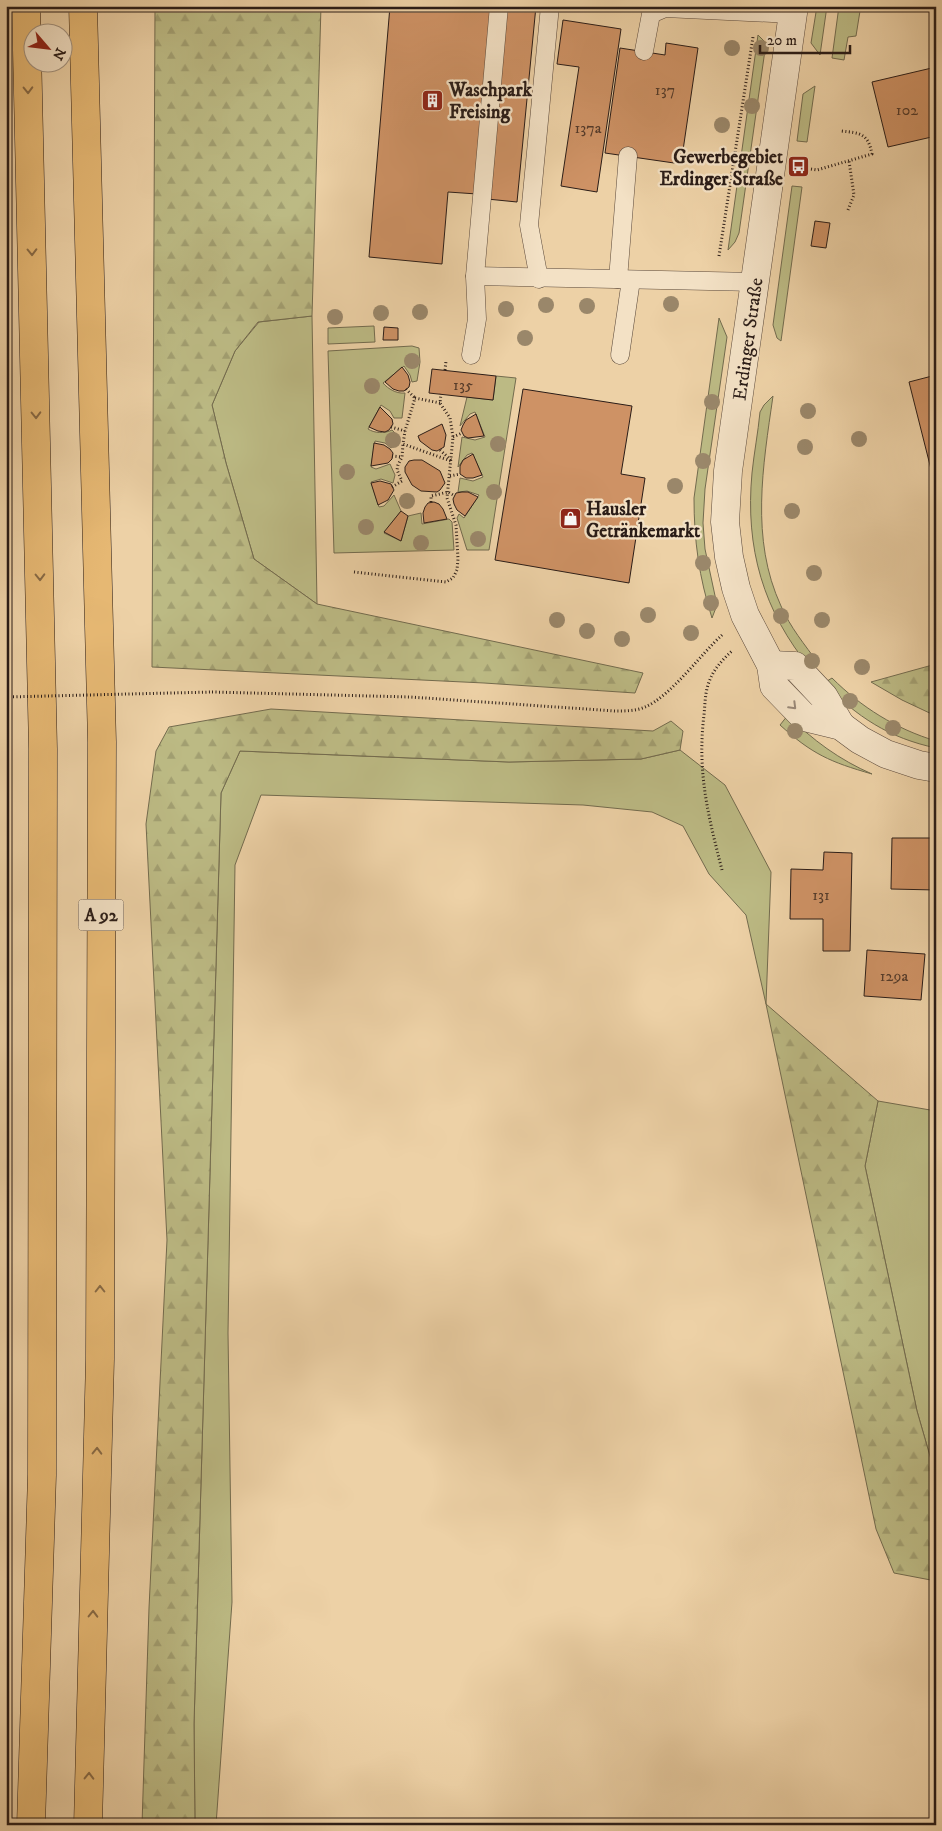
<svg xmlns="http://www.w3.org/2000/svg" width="942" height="1831" font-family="'IM FELL DW Pica',serif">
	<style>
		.grass { fill: #bcba84; stroke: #736b4e }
		.forest { fill: url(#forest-firs); stroke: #736b4e }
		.building { fill: #ce9265; stroke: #2a1c17 }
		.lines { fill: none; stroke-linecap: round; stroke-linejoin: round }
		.service-casing { stroke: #5b493b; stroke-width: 19 }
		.tertiary-casing { stroke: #5b493b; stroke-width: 29 }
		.motorway-casing { stroke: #2a1c17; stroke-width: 29 }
		.path { stroke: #2a1c17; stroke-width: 3; stroke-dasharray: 1 2.5; stroke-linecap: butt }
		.service { stroke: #f3e1c5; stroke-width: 18 }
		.tertiary { stroke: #f3e1c5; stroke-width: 28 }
		.motorway { stroke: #e6b873; stroke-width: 28 }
		.path-bridge { stroke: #2a1c17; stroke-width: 3; stroke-dasharray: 1 2.5; stroke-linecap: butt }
		.tree { fill: #9a876a }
		.oneway { stroke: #886a45 }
		.oneway2 { stroke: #987 }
		.labels { text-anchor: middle; stroke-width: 4.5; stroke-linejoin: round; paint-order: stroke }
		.number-label { font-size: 16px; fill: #533a2a }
		.shield { fill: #f3e1c5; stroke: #66574b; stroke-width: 1 }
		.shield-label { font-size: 18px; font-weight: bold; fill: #2a1c17 }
		.poi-label { font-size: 19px; font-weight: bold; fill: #2a1c17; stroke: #f3e1c5; text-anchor: start }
		.street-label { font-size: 19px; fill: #2a1c17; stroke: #f3e1c5 }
	</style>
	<defs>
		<pattern id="forest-firs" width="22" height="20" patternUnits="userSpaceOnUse" patternTransform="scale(1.25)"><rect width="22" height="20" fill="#bcba84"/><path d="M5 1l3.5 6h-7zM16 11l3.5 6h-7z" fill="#a29f71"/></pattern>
	</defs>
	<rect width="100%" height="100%" fill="#edd1a6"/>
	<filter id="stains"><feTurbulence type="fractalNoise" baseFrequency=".004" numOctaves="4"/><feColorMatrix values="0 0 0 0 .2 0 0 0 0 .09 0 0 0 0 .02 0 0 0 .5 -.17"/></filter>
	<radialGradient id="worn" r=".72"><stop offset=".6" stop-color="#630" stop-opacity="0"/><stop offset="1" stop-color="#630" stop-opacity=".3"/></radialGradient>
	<!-- grass -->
	<g class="grass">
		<path d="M 817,6 L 827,6 L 820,55 L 811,43 Z"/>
		<path d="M 839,6 L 859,6 L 860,11 L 856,36 L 848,37 L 844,60 L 832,58 Z"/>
		<path d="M 758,35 L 766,43 L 739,233 L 735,242 L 728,250 Z"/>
		<path d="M 815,86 L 807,142 L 797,141 L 803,94 Z"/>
		<path d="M 792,186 L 802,187 L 781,341 L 777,338 L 773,325 Z"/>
		<path d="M 312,316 L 317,604 L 254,559 L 226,463 L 212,405 L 235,351 L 259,322 Z"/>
		<path d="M 719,318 L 727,337 L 705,489 L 703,523 L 705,549 L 717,605 L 712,618 C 699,577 694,541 694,498 Z"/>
		<path d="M 374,326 L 375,342 L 328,344 L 328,328 Z"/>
		<path d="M 412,346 L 419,348 L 420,362 L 417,381 L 412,382 L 410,375 L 404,366 L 383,383 C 388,389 397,394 405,393 L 402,418 L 394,418 L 390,411 L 381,405 L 368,429 C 374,433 384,434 392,430 L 397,435 L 395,445 L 391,448 L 385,443 L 375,441 L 371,467 L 376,469 L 390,464 L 395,475 L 393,483 L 381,479 L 371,482 L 379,507 L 384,506 L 394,495 L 401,511 L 384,533 L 401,541 L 408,516 L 421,513 L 422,524 L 449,519 L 452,522 L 454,550 L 334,553 L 328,351 Z"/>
		<path d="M 496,376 L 516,378 L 489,550 L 467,550 L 457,518 L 459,514 L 464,518 L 479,495 L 467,491 L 458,492 L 460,478 L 473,481 L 483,477 L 472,453 L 467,455 L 458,467 L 462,437 L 475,440 L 485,437 L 475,412 L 470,414 L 460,426 L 467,397 L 493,400 Z"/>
		<path d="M 773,396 C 763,466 750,539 781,606 C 790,627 805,645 818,663 L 811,669 C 763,611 745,548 752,473 C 754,453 758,433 760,412 L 764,405 Z"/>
		<path d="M 832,678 C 861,707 896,729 936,741 L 936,748 C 889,738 857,717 824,683 Z"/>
		<path d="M 788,715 C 812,740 840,760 872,774 C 830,762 812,754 780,725 Z"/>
		<path d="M 680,750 L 725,785 L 771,872 L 766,1004 L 746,915 L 709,874 L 683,826 L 652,812 L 583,805 L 261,795 L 235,865 L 228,1333 L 232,1602 L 216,1825 L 195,1825 L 194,1724 L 221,793 L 240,751 L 509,762 L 641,759 Z"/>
		<path d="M 878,1101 L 936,1111 L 936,1477 L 917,1411 L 865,1166 Z"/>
	</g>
	<!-- forest -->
	<g class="forest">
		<path d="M 155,6 L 321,6 L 312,316 L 258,322 L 235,351 L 212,405 L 226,463 L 254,559 L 317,604 L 643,673 L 635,693 L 484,683 L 152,667 Z"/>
		<path d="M 936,664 L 936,716 L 902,700 L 871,682 Z"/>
		<path d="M 271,709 L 653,731 L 671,721 L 683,731 L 680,750 L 641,759 L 509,762 L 240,751 L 221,793 L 194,1724 L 195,1825 L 142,1825 L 149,1608 L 167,1240 L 146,824 L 156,751 L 169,727 Z"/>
		<path d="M 766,1004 L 878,1101 L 865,1166 L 917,1411 L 936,1477 L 936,1581 L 894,1573 L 876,1529 Z"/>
	</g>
	<!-- building -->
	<g class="building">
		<path d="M 390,6 L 493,7 L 477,194 L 448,192 L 442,264 L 369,257 Z"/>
		<path d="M 506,6 L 536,6 L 517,202 L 487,199 Z"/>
		<path d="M 563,20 L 621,29 L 597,192 L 561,186 L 579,67 L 557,64 Z"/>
		<path d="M 666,43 L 698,48 L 681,164 L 605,153 L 620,48 L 665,55 Z"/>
		<path d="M 936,67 L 936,136 L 888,147 L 872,82 Z"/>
		<path d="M 815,221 L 830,223 L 826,248 L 811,246 Z"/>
		<path d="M 384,327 L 398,328 L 398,340 L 383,340 Z"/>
		<path d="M 402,367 L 408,375 L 410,382 L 409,387 L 404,391 L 399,391 L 393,389 L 385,382 Z"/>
		<path d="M 432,369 L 496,376 L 493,400 L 429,393 Z"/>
		<path d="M 936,375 L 936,489 L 909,382 Z"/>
		<path d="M 523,389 L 632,406 L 621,474 L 645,478 L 629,583 L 495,560 Z"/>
		<path d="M 380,407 L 392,419 L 393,424 L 389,430 L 385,432 L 378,431 L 369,427 Z"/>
		<path d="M 476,414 L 484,436 L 468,438 L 464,436 L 461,430 L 463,425 L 466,420 Z"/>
		<path d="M 442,424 L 446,435 L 444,447 L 437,451 L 432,450 L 420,441 L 418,436 Z"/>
		<path d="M 374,443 L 384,445 L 390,449 L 393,453 L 392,459 L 388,463 L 371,466 Z"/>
		<path d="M 473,454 L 482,475 L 473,478 L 466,478 L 460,474 L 460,466 L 463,460 Z"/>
		<path d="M 414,460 L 422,460 L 440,471 L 445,483 L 440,490 L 437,492 L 421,491 L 412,485 L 405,472 L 405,467 L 409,461 Z"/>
		<path d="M 380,481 L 391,484 L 394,490 L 388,500 L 378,505 L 371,483 Z"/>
		<path d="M 462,492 L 468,492 L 478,497 L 465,516 L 457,510 L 454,504 L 453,499 L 456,493 Z"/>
		<path d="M 434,502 L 439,504 L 443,509 L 447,519 L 424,523 L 423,513 L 425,507 L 428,503 Z"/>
		<path d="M 401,511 L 408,516 L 401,541 L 384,532 Z"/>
		<path d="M 892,838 L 936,838 L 936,890 L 891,889 Z"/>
		<path d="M 824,852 L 852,853 L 850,951 L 823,951 L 823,919 L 790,919 L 791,869 L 823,870 Z"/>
		<path d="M 867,950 L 925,954 L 921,1000 L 864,996 Z"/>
	</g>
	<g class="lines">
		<defs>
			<g id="service">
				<path d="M 644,51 L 651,14 L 665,8 L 793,14"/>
				<path d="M 475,276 L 756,282"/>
				<path d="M 539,279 L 529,225 L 550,6"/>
				<path d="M 618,279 L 628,156"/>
				<path d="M 471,355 L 477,319 L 475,276 L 499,6"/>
				<path d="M 620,355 L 631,280"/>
			</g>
			<g id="tertiary">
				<path d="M 794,6 L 728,471 L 725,522 L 729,557 L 736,588 L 745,615 L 771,665 L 774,686 L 804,717 L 841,726 L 860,740 L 886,754 L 919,765 L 936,768"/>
				<path d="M 771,665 L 795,666 L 824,697 L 841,726"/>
			</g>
			<g id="motorway">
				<path d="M 26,6 L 43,749 L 42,1475 L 31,1825"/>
				<path d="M 83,6 L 102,742 L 100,1359 L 88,1825"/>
			</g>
		</defs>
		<!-- service casing -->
		<use href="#service" class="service-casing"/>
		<!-- tertiary casing -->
		<use href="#tertiary" class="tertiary-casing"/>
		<!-- motorway casing -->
		<use href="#motorway" class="motorway-casing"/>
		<!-- path -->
		<g class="path">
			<path d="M 811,169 L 817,170 L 872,154 C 868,133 860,133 841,131"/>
			<path d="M 848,210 L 854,195 L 849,161"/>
			<path d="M 719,256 L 753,37"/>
			<path d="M 445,370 L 446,361"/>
			<path d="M 406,389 L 415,398"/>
			<path d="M 440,403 L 415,398 L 405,431 L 403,444 L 451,461"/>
			<path d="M 391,427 L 405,431"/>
			<path d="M 453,437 L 462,433"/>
			<path d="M 440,450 L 451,460"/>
			<path d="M 392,456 L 402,457"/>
			<path d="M 450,476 L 460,474"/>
			<path d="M 392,487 L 402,481 L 397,470 L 398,465 L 402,457 L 403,444"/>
			<path d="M 431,502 L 431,496 L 448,492 L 455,496"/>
			<path d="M 354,572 L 446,582 L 453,578 L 457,570 L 458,559 L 456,525 L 447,498 L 453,437 L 450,418 L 440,403 L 441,394"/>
			<path d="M 212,692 L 410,697 L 615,711 C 625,711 636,711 645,707 C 670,697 701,654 722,635"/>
			<path d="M 722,870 C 708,815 697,772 704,715 C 705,705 705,694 708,685 C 712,671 722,660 732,651"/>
		</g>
		<!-- service -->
		<use href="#service" class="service"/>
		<!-- tertiary -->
		<use href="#tertiary" class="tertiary"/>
		<!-- motorway -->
		<use href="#motorway" class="motorway"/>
		<!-- path-bridge -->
		<path class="path-bridge" d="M 6,697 L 212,692"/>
	</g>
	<!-- trees -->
	<g class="tree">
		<circle cx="732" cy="48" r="8"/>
		<circle cx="761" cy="48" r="8"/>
		<circle cx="752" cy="106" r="8"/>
		<circle cx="722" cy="125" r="8"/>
		<circle cx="744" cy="160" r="8"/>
		<circle cx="671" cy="304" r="8"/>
		<circle cx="546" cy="305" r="8"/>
		<circle cx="587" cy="306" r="8"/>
		<circle cx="506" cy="309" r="8"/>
		<circle cx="420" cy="312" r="8"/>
		<circle cx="381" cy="313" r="8"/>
		<circle cx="335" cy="317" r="8"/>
		<circle cx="525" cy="338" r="8"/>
		<circle cx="412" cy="361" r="8"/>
		<circle cx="372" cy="386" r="8"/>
		<circle cx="712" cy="402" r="8"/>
		<circle cx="808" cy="411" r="8"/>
		<circle cx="859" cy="439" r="8"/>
		<circle cx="393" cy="440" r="8"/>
		<circle cx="498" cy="444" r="8"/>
		<circle cx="805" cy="447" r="8"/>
		<circle cx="703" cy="461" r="8"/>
		<circle cx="347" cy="472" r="8"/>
		<circle cx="675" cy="486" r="8"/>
		<circle cx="494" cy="492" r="8"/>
		<circle cx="407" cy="501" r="8"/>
		<circle cx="792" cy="511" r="8"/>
		<circle cx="366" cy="527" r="8"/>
		<circle cx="478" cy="539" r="8"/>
		<circle cx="421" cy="543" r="8"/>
		<circle cx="703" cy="563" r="8"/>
		<circle cx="814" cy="573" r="8"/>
		<circle cx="711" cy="603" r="8"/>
		<circle cx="648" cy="615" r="8"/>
		<circle cx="781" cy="616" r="8"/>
		<circle cx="557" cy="620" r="8"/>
		<circle cx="822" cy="620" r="8"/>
		<circle cx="587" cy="631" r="8"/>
		<circle cx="691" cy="633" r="8"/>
		<circle cx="622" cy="639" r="8"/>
		<circle cx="812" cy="661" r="8"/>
		<circle cx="862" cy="667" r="8"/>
		<circle cx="850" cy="701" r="8"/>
		<circle cx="893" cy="728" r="8"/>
		<circle cx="795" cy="731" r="8"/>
	</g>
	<!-- one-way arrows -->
	<defs><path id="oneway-chevron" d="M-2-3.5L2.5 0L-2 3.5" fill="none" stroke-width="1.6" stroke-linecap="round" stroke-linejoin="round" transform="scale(1.25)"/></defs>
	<g class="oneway">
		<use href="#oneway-chevron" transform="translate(28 90) rotate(89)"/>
		<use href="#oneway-chevron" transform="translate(32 252) rotate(89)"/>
		<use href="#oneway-chevron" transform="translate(36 415) rotate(89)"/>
		<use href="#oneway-chevron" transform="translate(40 577) rotate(89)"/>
		<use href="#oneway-chevron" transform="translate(100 1289) rotate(-90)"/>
		<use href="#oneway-chevron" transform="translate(97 1451) rotate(-89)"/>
		<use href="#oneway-chevron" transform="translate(93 1614) rotate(-89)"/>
		<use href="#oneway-chevron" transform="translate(89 1776) rotate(-89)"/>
	</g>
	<use class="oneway2" href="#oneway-chevron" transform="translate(793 706) rotate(45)"/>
	<!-- icons -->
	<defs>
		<symbol id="building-square" viewBox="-11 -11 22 22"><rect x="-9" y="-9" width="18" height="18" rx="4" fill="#8f2418" stroke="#f3e1c5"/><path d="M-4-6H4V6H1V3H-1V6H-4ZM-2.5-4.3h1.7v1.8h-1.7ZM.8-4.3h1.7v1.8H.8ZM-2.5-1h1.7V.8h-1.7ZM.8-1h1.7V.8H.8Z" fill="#fff"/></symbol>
		<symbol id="bus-square" viewBox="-11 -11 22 22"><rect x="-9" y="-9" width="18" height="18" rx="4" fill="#8f2418" stroke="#f3e1c5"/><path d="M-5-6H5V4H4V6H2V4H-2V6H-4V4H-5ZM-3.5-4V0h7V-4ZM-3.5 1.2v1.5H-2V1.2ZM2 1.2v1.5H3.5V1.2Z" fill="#fff"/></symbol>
		<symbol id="shop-square" viewBox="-11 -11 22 22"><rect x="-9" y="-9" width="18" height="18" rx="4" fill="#8f2418" stroke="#f3e1c5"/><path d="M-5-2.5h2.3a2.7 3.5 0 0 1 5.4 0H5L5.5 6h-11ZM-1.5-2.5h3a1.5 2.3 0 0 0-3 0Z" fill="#fff"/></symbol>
	</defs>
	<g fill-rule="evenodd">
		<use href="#building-square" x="420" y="88" width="25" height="25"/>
		<use href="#bus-square" x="786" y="154" width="25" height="25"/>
		<use href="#shop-square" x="558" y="506" width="25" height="25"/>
	</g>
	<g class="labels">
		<!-- number labels -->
		<g class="number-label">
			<text x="665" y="95">137</text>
			<text x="907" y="115">102</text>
			<text x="588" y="133">137a</text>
			<text x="463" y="390">135</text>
			<text x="821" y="900">131</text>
			<text x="894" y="981">129a</text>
		</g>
		<!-- shield labels -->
		<rect class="shield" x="78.5" y="899.5" width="45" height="31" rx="4"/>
		<g class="shield-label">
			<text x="101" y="921">A 92</text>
		</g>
		<!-- poi labels -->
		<g class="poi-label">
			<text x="449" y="96">Waschpark<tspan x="449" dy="22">Freising</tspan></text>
			<text x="783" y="163" text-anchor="end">Gewerbegebiet<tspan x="783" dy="22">Erdinger Straße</tspan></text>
			<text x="586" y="515">Hausler<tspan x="586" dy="22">Getränkemarkt</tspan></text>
		</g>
		<!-- street labels -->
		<g class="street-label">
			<text transform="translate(747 339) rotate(-82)" y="7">Erdinger Straße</text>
		</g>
	</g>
	<!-- margin -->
	<rect width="942" height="1831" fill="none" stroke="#edd1a6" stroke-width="25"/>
	<rect x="8" y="8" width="927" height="1816" fill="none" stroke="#2a1c17" stroke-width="2.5"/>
	<rect x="12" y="12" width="917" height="1806" fill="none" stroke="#2a1c17"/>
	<!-- north arrow -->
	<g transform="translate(48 48) rotate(118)"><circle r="24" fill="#f3e1c5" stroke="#a3927f"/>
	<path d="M0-4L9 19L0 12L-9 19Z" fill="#8f2418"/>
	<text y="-8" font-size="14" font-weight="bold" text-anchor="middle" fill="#2a1c17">N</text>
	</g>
	<!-- scale -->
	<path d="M760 45v8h90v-8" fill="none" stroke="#2a1c17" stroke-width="2.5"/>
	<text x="767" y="45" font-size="15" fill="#2a1c17" stroke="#f3e1c5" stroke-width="4" paint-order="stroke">20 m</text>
	<rect width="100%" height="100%" filter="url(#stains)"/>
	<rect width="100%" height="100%" fill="url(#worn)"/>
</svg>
